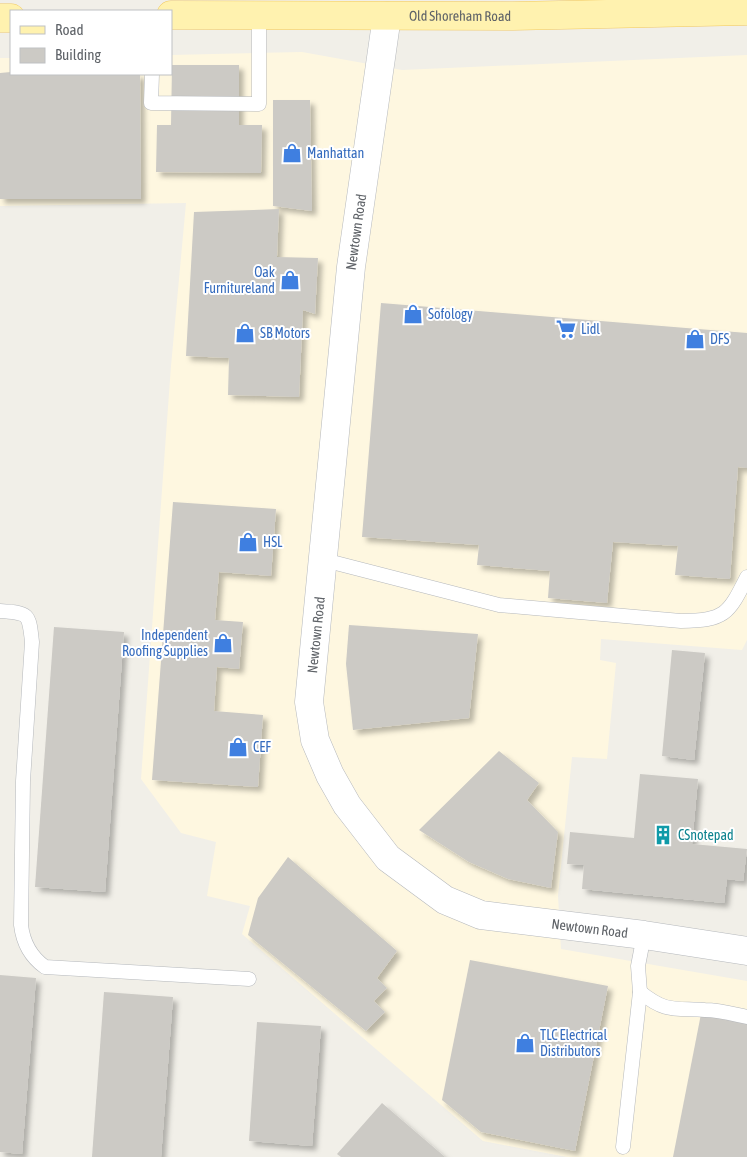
<svg xmlns="http://www.w3.org/2000/svg" width="747" height="1157" font-family="'Asap Condensed',sans-serif">
	<style>
		.commercial { fill: #fef7e0 }
		.building { fill: #cccac5; filter: url(#shadow) }
		.lines { fill: none; stroke-linecap: round; stroke-linejoin: round }
		.lane-casing { stroke: #b5b8bc; stroke-width: 15 }
		.street-casing { stroke: #b5b8bc; stroke-width: 29 }
		.primary-casing { stroke: #f2c960; stroke-width: 29 }
		.lane { stroke: #fff; stroke-width: 14 }
		.street { stroke: #fff; stroke-width: 28 }
		.primary { stroke: #fff2af; stroke-width: 28 }
		.labels { text-anchor: middle; stroke-width: 4; stroke-linejoin: round; paint-order: stroke }
		.street-label { font-size: 14px; fill: #5f6368; stroke: #fff }
		.shop-label { font-size: 14px; fill: #366cbe; stroke: #fff; text-anchor: start }
		.culture-label { font-size: 14px; fill: #0d838f; stroke: #fff; text-anchor: start }
	</style>
	<defs>
		<filter id="shadow"><feDropShadow dx="4.5" dy="4.5" stdDeviation="2.5" flood-color="#0004"/></filter>
	</defs>
	<rect width="100%" height="100%" fill="#f1efe8"/>
	<!-- commercial -->
	<path class="commercial" d="M 302,52 L 402,70 L 747,55 L 747,640 L 742,650 L 601,639 L 600,660 L 616,663 L 607,759 L 572,757 L 558,896 L 561,949 L 747,981 L 747,1157 L 567,1157 L 483,1141 L 242,934 L 250,906 L 207,896 L 216,842 L 181,833 L 141,779 L 171,366 L 186,203 L 0,206 L 0,58 L 11,58 L 11,74 L 171,74 L 171,55 Z"/>
	<!-- building -->
	<g class="building">
		<path d="M 172,65 L 239,65 L 239,125 L 262,125 L 261,173 L 156,172 L 157,125 L 171,125 Z"/>
		<path d="M 11,72 L 140,74 L 141,199 L 0,199 L 0,73 Z"/>
		<path d="M 273,100 L 310,100 L 312,211 L 273,206 Z"/>
		<path d="M 279,209 L 277,257 L 318,258 L 315,314 L 303,310 L 299,397 L 228,395 L 229,358 L 186,356 L 194,212 Z"/>
		<path d="M 381,303 L 747,333 L 747,468 L 738,467 L 730,579 L 675,575 L 678,546 L 613,542 L 607,603 L 548,598 L 550,571 L 477,565 L 479,545 L 362,537 Z"/>
		<path d="M 173,502 L 276,509 L 271,576 L 219,572 L 215,620 L 243,622 L 239,669 L 217,667 L 214,711 L 263,715 L 258,787 L 152,780 Z"/>
		<path d="M 349,625 L 478,634 L 469,718 L 353,730 L 346,664 Z"/>
		<path d="M 54,627 L 124,632 L 105,892 L 35,887 Z"/>
		<path d="M 672,650 L 705,653 L 694,760 L 662,756 Z"/>
		<path d="M 499,751 L 539,783 L 527,800 L 558,832 L 551,888 L 508,879 L 469,862 L 419,830 Z"/>
		<path d="M 640,774 L 698,779 L 692,844 L 747,849 L 743,881 L 727,879 L 724,903 L 582,889 L 584,865 L 567,864 L 570,832 L 634,838 Z"/>
		<path d="M 288,857 L 397,951 L 377,978 L 387,988 L 374,1001 L 385,1012 L 366,1031 L 248,935 L 258,898 Z"/>
		<path d="M 470,960 L 608,986 L 575,1151 L 481,1132 L 442,1100 Z"/>
		<path d="M 0,975 L 36,978 L 22,1154 L 0,1152 Z"/>
		<path d="M 104,992 L 173,997 L 161,1157 L 92,1157 Z"/>
		<path d="M 701,1014 L 747,1023 L 747,1157 L 673,1157 Z"/>
		<path d="M 257,1022 L 321,1026 L 312,1146 L 249,1141 Z"/>
		<path d="M 382,1103 L 445,1157 L 341,1157 L 337,1154 Z"/>
	</g>
	<g class="lines">
		<defs>
			<g id="lane">
				<path d="M 152,74 L 151,103 L 259,104 L 259,14"/>
				<path d="M 324,560 L 499,605 L 681,621 C 725,620 728,615 747,577"/>
				<path d="M 0,611 C 29,613 29,613 32,642 L 23,781 L 21,925 C 23,942 31,957 45,967 L 249,979"/>
				<path d="M 640,992 C 666,1013 674,1008 705,1010 C 719,1010 733,1014 747,1017"/>
				<path d="M 623,1147 L 640,992 L 638,966 L 644,935"/>
			</g>
			<g id="street">
				<path id="s1" d="M 387,16 L 351,267 L 309,702 L 315,740 L 330,775 L 347,805 L 388,858 L 445,900 L 481,915 L 644,935 L 747,951"/>
			</g>
			<g id="primary">
				<path id="s2" d="M 171,15 L 513,16 L 747,11"/>
				<path d="M 0,18 L 11,18"/>
			</g>
		</defs>
		<!-- lane casing -->
		<use href="#lane" class="lane-casing"/>
		<!-- street casing -->
		<use href="#street" class="street-casing"/>
		<!-- primary casing -->
		<use href="#primary" class="primary-casing"/>
		<!-- lane -->
		<use href="#lane" class="lane"/>
		<!-- street -->
		<use href="#street" class="street"/>
		<!-- primary -->
		<use href="#primary" class="primary"/>
	</g>
	<!-- icons -->
	<defs>
		<symbol id="shop-bare" viewBox="-9 -9 18 18"><path d="M-5-2.5h2.3a2.7 3.5 0 0 1 5.4 0H5L5.5 6h-11ZM-1.5-2.5h3a1.5 2.3 0 0 0-3 0Z" fill="#3f7fe0" stroke="#fff" stroke-width="2.5" paint-order="stroke"/></symbol>
		<symbol id="supermarket-bare" viewBox="-9 -9 18 18"><path d="M-6-5.5h2.5l.6 2H6L4.5 2H-2.5L-4.4-4H-6ZM-1.5 3.2a1.3 1.3 0 1 0 .1 0ZM3 3.2a1.3 1.3 0 1 0 .1 0Z" fill="#3f7fe0" stroke="#fff" stroke-width="2.5" paint-order="stroke"/></symbol>
		<symbol id="building-bare" viewBox="-9 -9 18 18"><path d="M-4-6H4V6H1V3H-1V6H-4ZM-2.5-4.3h1.7v1.8h-1.7ZM.8-4.3h1.7v1.8H.8ZM-2.5-1h1.7V.8h-1.7ZM.8-1h1.7V.8H.8Z" fill="#0f9aa8" stroke="#fff" stroke-width="2.5" paint-order="stroke"/></symbol>
	</defs>
	<g fill-rule="evenodd">
		<use href="#shop-bare" x="278" y="139" width="28" height="28"/>
		<use href="#shop-bare" x="276" y="266" width="28" height="28"/>
		<use href="#shop-bare" x="399" y="300" width="28" height="28"/>
		<use href="#supermarket-bare" x="552" y="315" width="28" height="28"/>
		<use href="#shop-bare" x="231" y="319" width="28" height="28"/>
		<use href="#shop-bare" x="681" y="325" width="28" height="28"/>
		<use href="#shop-bare" x="234" y="528" width="28" height="28"/>
		<use href="#shop-bare" x="209" y="629" width="28" height="28"/>
		<use href="#shop-bare" x="224" y="733" width="28" height="28"/>
		<use href="#building-bare" x="649" y="821" width="28" height="28"/>
		<use href="#shop-bare" x="511" y="1029" width="28" height="28"/>
	</g>
	<g class="labels">
		<!-- street labels -->
		<g class="street-label">
			<text dy="5" stroke="none"><textPath href="#s2" startOffset="289">Old Shoreham Road</textPath></text>
			<text transform="translate(356 232) rotate(-82)" y="5">Newtown Road</text>
			<text transform="translate(316 635) rotate(-84)" y="5">Newtown Road</text>
			<text dy="5" stroke="none"><textPath href="#s1" startOffset="1088">Newtown Road</textPath></text>
		</g>
		<!-- shop labels -->
		<g class="shop-label">
			<text x="307" y="158">Manhattan</text>
			<text x="275" y="277" text-anchor="end">Oak<tspan x="275" dy="16">Furnitureland</tspan></text>
			<text x="428" y="319">Sofology</text>
			<text x="581" y="334">Lidl</text>
			<text x="260" y="338">SB Motors</text>
			<text x="710" y="344">DFS</text>
			<text x="263" y="547">HSL</text>
			<text x="208" y="640" text-anchor="end">Independent<tspan x="208" dy="16">Roofing Supplies</tspan></text>
			<text x="253" y="752">CEF</text>
			<text x="540" y="1040">TLC Electrical<tspan x="540" dy="16">Distributors</tspan></text>
		</g>
		<!-- culture labels -->
		<g class="culture-label">
			<text x="678" y="840">CSnotepad</text>
		</g>
	</g>
	<!-- legend -->
	<rect x="10" y="10" width="162" height="65" fill="#ffffff" stroke="#bfc1c3"/>
	<rect x="20" y="26" width="25" height="8" fill="#fff2af" stroke="#bfc1c3"/>
	<text x="55" y="35" font-size="15" fill="#5f6368">Road</text>
	<rect x="20" y="48" width="25" height="15" fill="#cccac5" stroke="#bfc1c3"/>
	<text x="55" y="60" font-size="15" fill="#5f6368">Building</text>
</svg>
